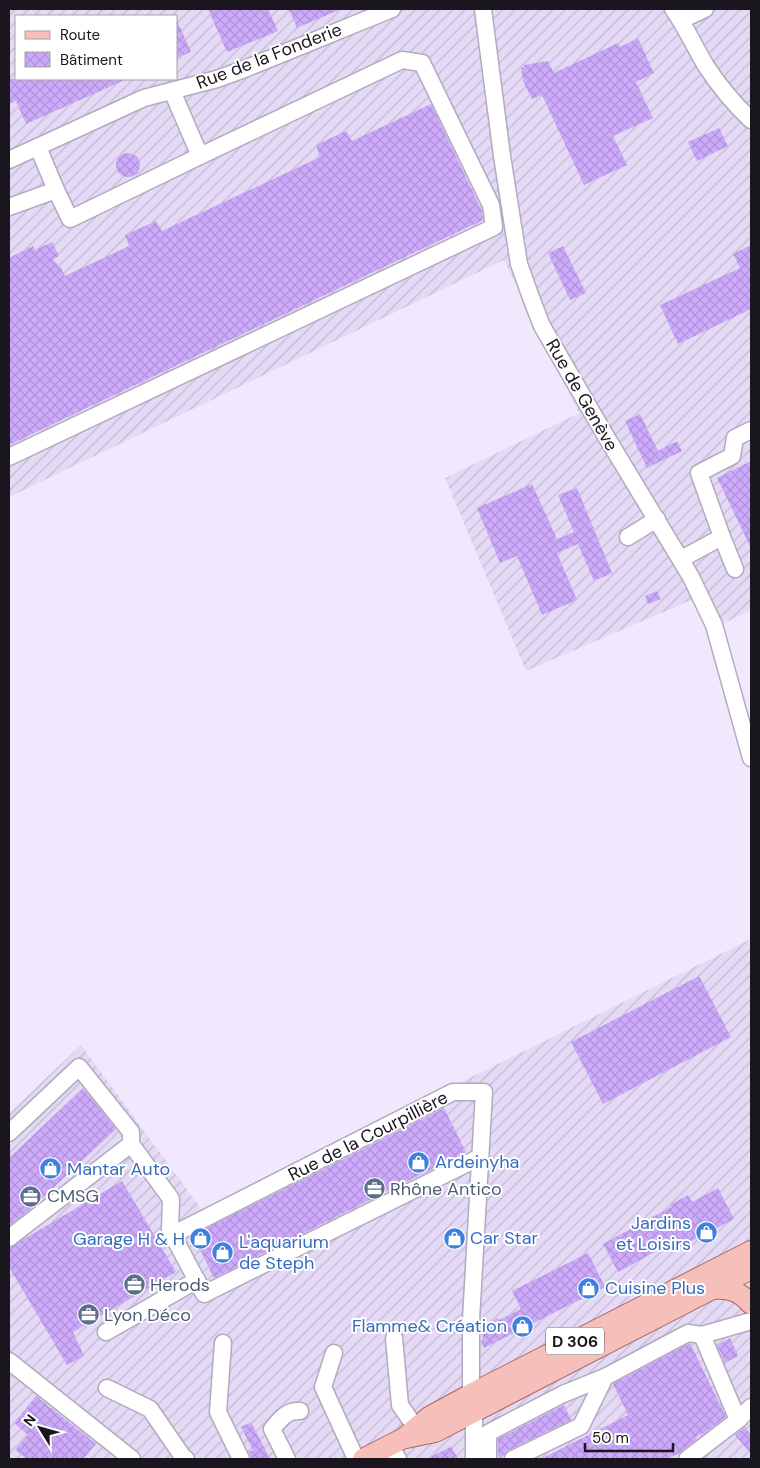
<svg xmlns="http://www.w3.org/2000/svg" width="760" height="1468" font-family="'DM Sans',sans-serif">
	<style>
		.industrial { fill: url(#industrial-furrows); fill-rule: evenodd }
		.building { fill: url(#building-cross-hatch) }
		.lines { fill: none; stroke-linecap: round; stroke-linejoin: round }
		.minor-casing { stroke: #b2aabe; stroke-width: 19 }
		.major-casing { stroke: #a56965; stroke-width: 22 }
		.minor { stroke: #fff; stroke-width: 16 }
		.major { stroke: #f6bfba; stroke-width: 20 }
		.labels { text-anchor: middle; stroke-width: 4; stroke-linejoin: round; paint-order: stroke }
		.shield { fill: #fff; stroke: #5e5c61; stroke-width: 1 }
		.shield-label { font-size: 16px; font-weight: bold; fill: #19161d }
		.street-label { font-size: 18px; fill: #19161d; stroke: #fff }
		.shop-label { font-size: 18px; fill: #366cbe; stroke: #fff; text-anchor: start }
		.service-label { font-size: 18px; fill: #4e5e75; stroke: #fff; text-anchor: start }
	</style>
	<defs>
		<pattern id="industrial-furrows" width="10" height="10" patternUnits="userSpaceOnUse" patternTransform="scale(1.25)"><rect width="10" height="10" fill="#e5daf6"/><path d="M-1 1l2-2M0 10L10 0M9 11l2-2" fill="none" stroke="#c4bad2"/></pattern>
		<pattern id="building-cross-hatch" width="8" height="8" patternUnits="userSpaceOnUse" patternTransform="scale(1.25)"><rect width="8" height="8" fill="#ceaafc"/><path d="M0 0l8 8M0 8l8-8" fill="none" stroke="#b092d8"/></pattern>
	</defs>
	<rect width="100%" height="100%" fill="#f1e8fe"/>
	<!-- industrial -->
	<g class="industrial">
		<path d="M 9,9 L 751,9 L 751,610 L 722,624 L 694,599 L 526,671 L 445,478 L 579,413 L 504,260 L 9,497 ZM 16,16 L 176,16 L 176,79 L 16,79 Z"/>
		<path d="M 751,939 L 751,1459 L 9,1459 L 9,1113 L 81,1045 L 202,1210 Z"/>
	</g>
	<!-- building -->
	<g class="building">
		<path d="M 208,9 L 268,9 L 278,31 L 227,52 Z"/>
		<path d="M 289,9 L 341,9 L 297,28 Z"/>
		<path d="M 176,18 L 191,52 L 176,58 Z"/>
		<path d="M 638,38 L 654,73 L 636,82 L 653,118 L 613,136 L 627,165 L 584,185 L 542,95 L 532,99 L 523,81 L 521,68 L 524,67 L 524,65 L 548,61 L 554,73 L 618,43 L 620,47 Z"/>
		<path d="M 9,79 L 127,79 L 26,124 L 16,101 L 9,104 Z"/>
		<path d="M 431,104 L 482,211 L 483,220 L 9,445 L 9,258 L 33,246 L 35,250 L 52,242 L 59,256 L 52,259 L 61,268 L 65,276 L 129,246 L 125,235 L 156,221 L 162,231 L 320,157 L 316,145 L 346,131 L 352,141 Z"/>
		<path d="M 719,128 L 728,146 L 697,161 L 688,142 Z"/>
		<circle cx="128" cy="165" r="12"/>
		<path d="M 751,245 L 751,309 L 678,344 L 660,305 L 740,268 L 733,254 Z"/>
		<path d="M 563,246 L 586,293 L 570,300 L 548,253 Z"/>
		<path d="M 640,414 L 658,451 L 677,441 L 682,451 L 647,468 L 625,421 Z"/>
		<path d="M 751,461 L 751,548 L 717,478 Z"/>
		<path d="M 532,484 L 557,539 L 574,532 L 558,495 L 577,488 L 612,573 L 594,581 L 578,544 L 557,553 L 577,600 L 542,615 L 517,556 L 500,563 L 477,508 Z"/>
		<path d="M 657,591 L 661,599 L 648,604 L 645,596 Z"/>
		<path d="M 699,976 L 731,1037 L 603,1104 L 571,1042 Z"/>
		<path d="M 83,1088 L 116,1129 L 34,1206 L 9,1226 L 9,1158 Z"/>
		<path d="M 444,1108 L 466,1152 L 214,1278 L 193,1235 Z"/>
		<path d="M 122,1181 L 176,1272 L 73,1332 L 84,1356 L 67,1365 L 9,1267 L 9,1248 Z"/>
		<path d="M 718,1188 L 734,1219 L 679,1248 L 675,1241 L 618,1272 L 603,1244 L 671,1207 L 670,1205 L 688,1195 L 692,1202 Z"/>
		<path d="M 588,1253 L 605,1287 L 484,1348 L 481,1341 L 483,1338 L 481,1330 L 486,1327 L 485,1325 L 498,1318 L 499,1320 L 521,1309 L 512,1291 Z"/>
		<path d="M 730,1338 L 738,1356 L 725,1363 L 717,1345 Z"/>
		<path d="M 690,1343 L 726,1417 L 707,1431 L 696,1437 L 697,1439 L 680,1453 L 667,1459 L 541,1459 L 628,1415 L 613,1384 Z"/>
		<path d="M 36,1396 L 96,1444 L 83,1459 L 27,1459 L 15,1450 L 28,1435 L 14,1423 Z"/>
		<path d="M 564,1405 L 571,1420 L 509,1450 L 500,1459 L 498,1455 L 498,1439 Z"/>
		<path d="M 251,1422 L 270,1459 L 251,1459 L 249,1452 L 253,1450 L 241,1427 Z"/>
		<path d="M 745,1427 L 751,1435 L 751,1454 L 735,1435 Z"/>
		<path d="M 451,1446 L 458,1459 L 427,1459 L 448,1448 Z"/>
	</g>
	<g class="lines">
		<defs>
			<g id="minor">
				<path d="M 483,9 L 502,156 L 519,264 L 533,303 L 542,326 L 604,433 L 691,577 L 714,625 L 751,758"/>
				<path d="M 673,9 C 686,27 695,48 706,66 C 719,86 734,104 751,120"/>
				<path d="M 681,20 L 705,9"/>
				<path d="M 9,160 L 144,98 L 217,79 L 242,70 L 392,9"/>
				<path d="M 56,190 L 70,219 L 200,156"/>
				<path d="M 9,207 L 56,190 L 38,147"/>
				<path d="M 9,457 L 494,227 L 491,205 L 422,63 L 402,60 L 200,156 L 172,91"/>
				<path d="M 628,537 L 657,519"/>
				<path d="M 681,559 L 722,537"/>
				<path d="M 735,569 L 722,537 L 699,473 L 732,456 L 735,438 L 751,430"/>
				<path d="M 9,1133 L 79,1067 L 131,1132 L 131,1144 L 171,1199 L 170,1230 L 204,1294 L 480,1157"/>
				<path d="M 172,1235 L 453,1092 L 484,1092 L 471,1320 L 471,1394"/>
				<path d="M 9,1238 L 131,1144"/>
				<path d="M 106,1332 L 197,1280"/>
				<path d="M 394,1338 L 400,1405 L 416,1428"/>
				<path d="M 223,1343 L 218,1412 L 241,1459"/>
				<path d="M 334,1353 L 323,1387 L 356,1459"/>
				<path d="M 9,1361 L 132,1459"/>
				<path d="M 107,1388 L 150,1409 L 183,1457 L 186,1459"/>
				<path d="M 738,1420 L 751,1407"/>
				<path d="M 390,1445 L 398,1459"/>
				<path d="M 287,1459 L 272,1429 C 280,1420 286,1410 300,1411"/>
				<path d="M 474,1459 L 474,1412"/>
				<path d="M 488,1459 L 488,1433 L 563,1394 L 605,1377 L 688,1333 L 702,1335"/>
				<path d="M 513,1459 L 581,1426 L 605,1377"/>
				<path d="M 687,1459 L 738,1420 L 702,1335 L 751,1321"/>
			</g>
			<g id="major">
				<path d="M 714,1289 C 731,1288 740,1292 751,1304"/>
				<path d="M 406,1438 L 435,1432 L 751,1269"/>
				<path d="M 363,1459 L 404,1438 L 429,1417 L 471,1394 L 751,1251"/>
			</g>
		</defs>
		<!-- minor casing -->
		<use href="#minor" class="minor-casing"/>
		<!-- major casing -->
		<use href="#major" class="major-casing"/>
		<!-- minor -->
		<use href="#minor" class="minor"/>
		<!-- major -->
		<use href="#major" class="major"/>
	</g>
	<!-- icons -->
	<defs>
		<symbol id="shop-disc" viewBox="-11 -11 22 22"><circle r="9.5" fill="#3f7fe0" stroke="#fff"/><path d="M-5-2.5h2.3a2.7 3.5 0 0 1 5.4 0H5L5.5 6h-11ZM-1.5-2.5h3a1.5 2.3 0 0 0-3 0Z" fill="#fff"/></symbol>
		<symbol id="office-disc" viewBox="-11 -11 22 22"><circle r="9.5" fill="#5c6f8a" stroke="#fff"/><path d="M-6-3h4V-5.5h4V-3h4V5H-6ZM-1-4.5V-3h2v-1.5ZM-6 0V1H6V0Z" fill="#fff"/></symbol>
	</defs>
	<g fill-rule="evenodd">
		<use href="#shop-disc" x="406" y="1150" width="25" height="25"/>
		<use href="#shop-disc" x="38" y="1156" width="25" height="25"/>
		<use href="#office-disc" x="362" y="1176" width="25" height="25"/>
		<use href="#office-disc" x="18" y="1184" width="25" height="25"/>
		<use href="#shop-disc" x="694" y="1220" width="25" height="25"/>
		<use href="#shop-disc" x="442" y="1226" width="25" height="25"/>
		<use href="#shop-disc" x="188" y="1226" width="25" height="25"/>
		<use href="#shop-disc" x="210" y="1240" width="25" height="25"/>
		<use href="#office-disc" x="122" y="1272" width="25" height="25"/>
		<use href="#shop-disc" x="576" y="1276" width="25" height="25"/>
		<use href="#office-disc" x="76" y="1302" width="25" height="25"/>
		<use href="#shop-disc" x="510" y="1314" width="25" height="25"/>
	</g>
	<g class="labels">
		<!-- shield labels -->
		<rect class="shield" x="546" y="1327.5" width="58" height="27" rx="4"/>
		<g class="shield-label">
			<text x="575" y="1347">D 306</text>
		</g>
		<!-- street labels -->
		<g class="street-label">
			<text transform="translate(269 56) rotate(-21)" y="6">Rue de la Fonderie</text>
			<text transform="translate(582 395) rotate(60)" y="6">Rue de Genève</text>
			<text transform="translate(368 1136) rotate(-27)" y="6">Rue de la Courpillière</text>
		</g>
		<!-- shop labels -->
		<g class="shop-label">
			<text x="435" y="1168">Ardeinyha</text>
			<text x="67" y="1175">Mantar Auto</text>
			<text x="691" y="1229" text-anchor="end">Jardins<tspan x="691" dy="21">et Loisirs</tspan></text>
			<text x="470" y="1244">Car Star</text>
			<text x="185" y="1245" text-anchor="end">Garage H &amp; H</text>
			<text x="239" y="1248">L'aquarium<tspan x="239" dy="21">de Steph</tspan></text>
			<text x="605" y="1294">Cuisine Plus</text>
			<text x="507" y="1332" text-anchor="end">Flamme&amp; Création</text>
		</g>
		<!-- service labels -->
		<g class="service-label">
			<text x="390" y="1195">Rhône Antico</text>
			<text x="47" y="1202">CMSG</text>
			<text x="150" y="1291">Herods</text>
			<text x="104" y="1321">Lyon Déco</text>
		</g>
	</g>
	<!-- border -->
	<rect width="760" height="1468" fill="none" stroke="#19161d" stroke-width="20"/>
	<!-- legend -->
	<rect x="15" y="15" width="162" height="65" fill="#ffffff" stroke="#a3a2a5"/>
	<rect x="25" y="31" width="25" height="8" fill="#f6bfba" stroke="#a3a2a5"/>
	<text x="60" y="40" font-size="15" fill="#19161d">Route</text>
	<rect x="25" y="52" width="25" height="15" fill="url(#building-cross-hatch)" stroke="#a3a2a5"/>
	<text x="60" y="65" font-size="15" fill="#19161d">Bâtiment</text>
	<!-- north arrow -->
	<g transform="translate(40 1428) rotate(307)" stroke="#ffffff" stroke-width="4" paint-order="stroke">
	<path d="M0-4L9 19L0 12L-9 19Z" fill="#19161d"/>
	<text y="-8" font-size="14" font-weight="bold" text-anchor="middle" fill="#19161d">N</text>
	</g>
	<!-- scale -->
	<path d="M585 1443v8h88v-8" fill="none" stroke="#19161d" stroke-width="2.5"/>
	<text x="592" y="1443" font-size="15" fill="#19161d" stroke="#ffffff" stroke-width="4" paint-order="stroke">50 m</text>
</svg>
